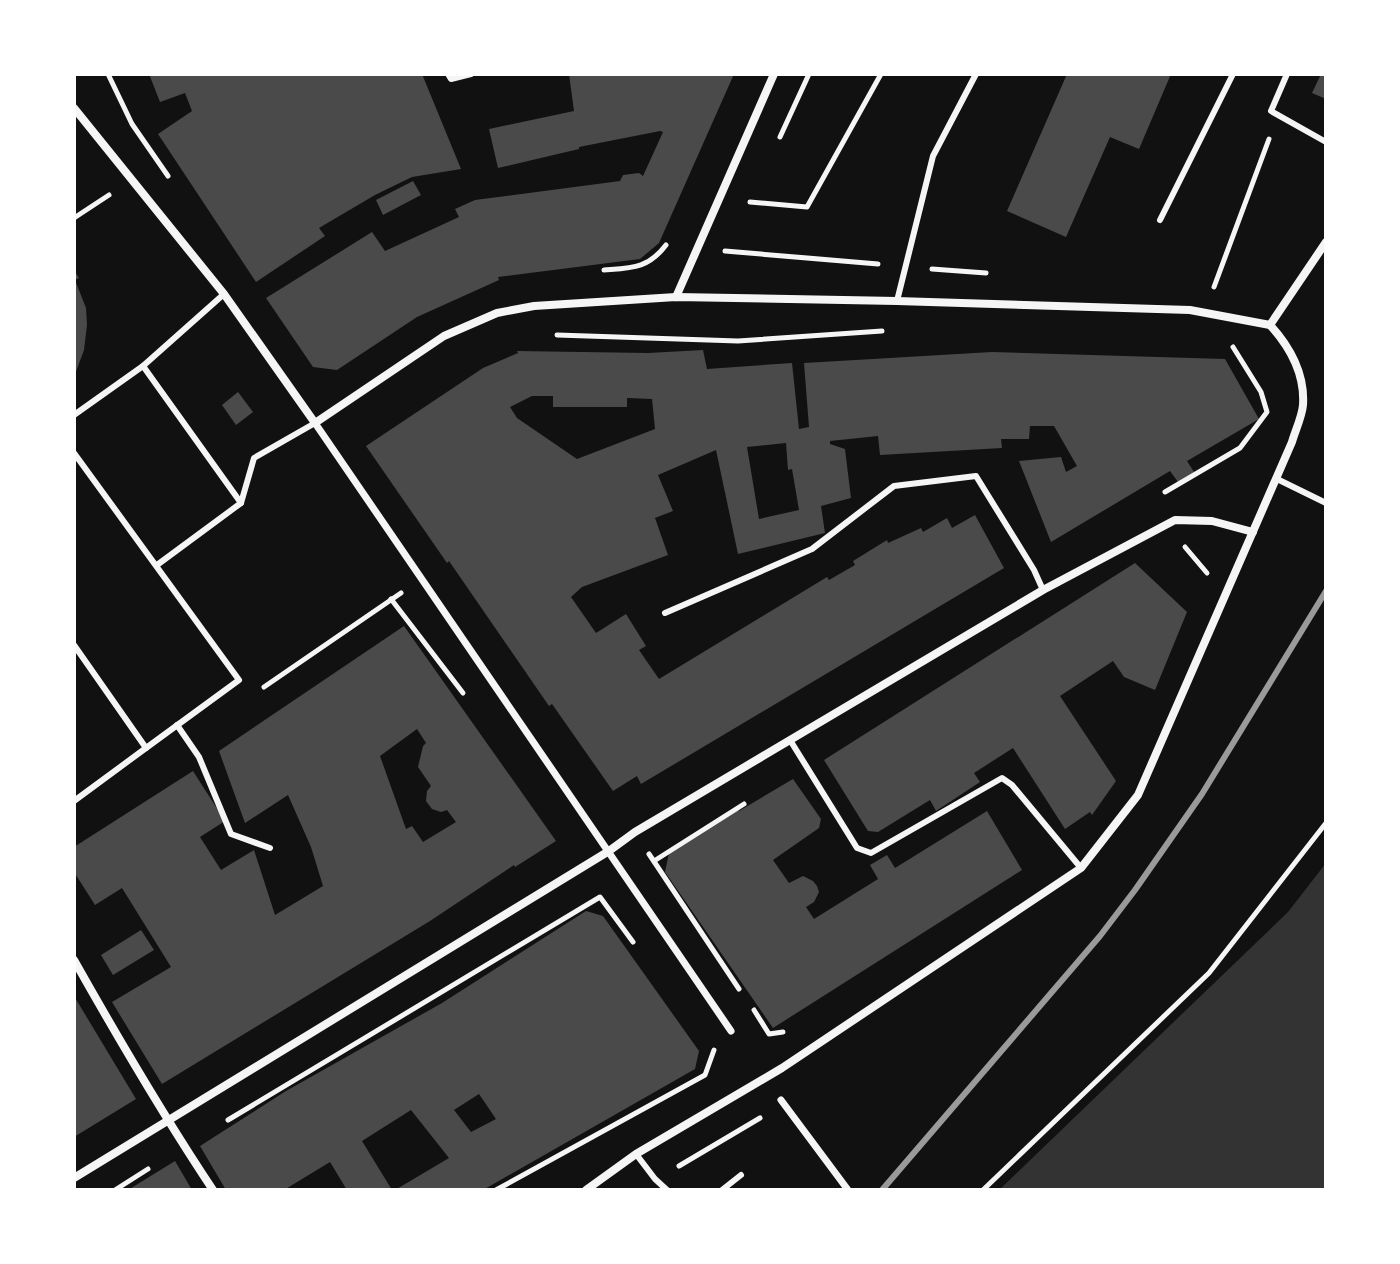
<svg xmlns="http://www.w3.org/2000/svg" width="1400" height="1264" font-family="'Libre Baskerville',serif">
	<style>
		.water { fill: #333 }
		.building { fill: #4a4a4a; fill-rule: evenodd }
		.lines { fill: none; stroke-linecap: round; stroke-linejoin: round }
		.path { stroke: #f5f5f5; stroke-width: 5 }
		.service { stroke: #f5f5f5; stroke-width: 6 }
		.pedestrian { stroke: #f5f5f5; stroke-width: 7 }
		.minor { stroke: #f5f5f5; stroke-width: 8 }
		.rail { stroke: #9a9a9a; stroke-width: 6 }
	</style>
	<rect width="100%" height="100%" fill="#111"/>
	<!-- water -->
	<path class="water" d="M 1326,863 L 1324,1190 L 999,1190 L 1288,912 Z"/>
	<!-- building -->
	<g class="building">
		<path d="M 149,74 L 422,74 L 461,169 L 412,177 L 375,195 L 319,228 L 325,236 L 256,282 L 158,134 L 192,111 L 185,93 L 160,102 Z"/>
		<path d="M 569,74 L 734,74 L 659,243 L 640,259 L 498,277 L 499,280 L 417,317 L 337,370 L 313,367 L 266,298 L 372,232 L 385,251 L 459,217 L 455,209 L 475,200 L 620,181 L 623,175 L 639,173 L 643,176 L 663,132 L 660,131 L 579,147 L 579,149 L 498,168 L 489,129 L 574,111 Z"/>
		<path d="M 1067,74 L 1171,74 L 1139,149 L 1110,137 L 1066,237 L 1007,211 Z"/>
		<path d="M 1321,74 L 1326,74 L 1326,99 L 1312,93 Z"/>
		<path d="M 413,181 L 421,195 L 383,215 L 376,200 Z"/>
		<path d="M 74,270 L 79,278 L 75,280 L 86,308 L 87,325 L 84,350 L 74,377 Z"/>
		<path d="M 703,350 L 707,369 L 792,363 L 799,429 L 809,427 L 804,363 L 992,352 L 1225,359 L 1259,419 L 1187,461 L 1194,472 L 1178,482 L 1170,471 L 1051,542 L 1019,461 L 1061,457 L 1066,472 L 1077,466 L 1054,426 L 1030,426 L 1029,439 L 1001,439 L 1002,448 L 880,455 L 878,436 L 830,441 L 830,444 L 845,449 L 851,498 L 821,506 L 825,533 L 738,554 L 716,450 L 658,475 L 673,511 L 655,518 L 668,555 L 582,587 L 571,597 L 596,633 L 626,614 L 646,646 L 639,650 L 659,679 L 827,577 L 829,580 L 855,565 L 853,561 L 887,540 L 888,543 L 921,528 L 923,532 L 947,518 L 952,528 L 975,515 L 1004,568 L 641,784 L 637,776 L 613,791 L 552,704 L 549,706 L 449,561 L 447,563 L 366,446 L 483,368 L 518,353 L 517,351 L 648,353 ZM 532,396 L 553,396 L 553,407 L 627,407 L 627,398 L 652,399 L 655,429 L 577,459 L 517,418 L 510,407 ZM 786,443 L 788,470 L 792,469 L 799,510 L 759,519 L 747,447 Z"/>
		<path d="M 238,392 L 253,412 L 236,425 L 222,405 Z"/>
		<path d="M 1135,563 L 1187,612 L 1155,690 L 1124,677 L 1113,661 L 1060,696 L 1116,781 L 1092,815 L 1090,812 L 1065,829 L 1013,748 L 974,773 L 980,782 L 936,811 L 930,800 L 878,832 L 868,831 L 824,760 Z"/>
		<path d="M 404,626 L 556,841 L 515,867 L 514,865 L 430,921 L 162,1084 L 112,1002 L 171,967 L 122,888 L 95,905 L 74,872 L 74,847 L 193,771 L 225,821 L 200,837 L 221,870 L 254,850 L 275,915 L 323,886 L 311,847 L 288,795 L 245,823 L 219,751 ZM 417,729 L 426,743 L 423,746 L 418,767 L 431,786 L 427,791 L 426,801 L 432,809 L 441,812 L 447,810 L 456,822 L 423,842 L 412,826 L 406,829 L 380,756 Z"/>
		<path d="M 793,779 L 821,819 L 819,828 L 773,860 L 789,883 L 803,876 L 813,881 L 817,886 L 819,892 L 814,902 L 806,907 L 814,919 L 878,879 L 870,865 L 887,855 L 895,868 L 987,811 L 1022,870 L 773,1028 L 665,872 L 669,853 L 738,809 L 739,811 Z"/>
		<path d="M 586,911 L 603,916 L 699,1051 L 695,1069 L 483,1190 L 395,1190 L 449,1158 L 411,1110 L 362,1141 L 392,1190 L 347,1190 L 330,1162 L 284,1190 L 226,1190 L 200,1146 L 286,1091 L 442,1003 ZM 479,1094 L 496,1119 L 471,1132 L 454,1110 Z"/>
		<path d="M 141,930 L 154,950 L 113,975 L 101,955 Z"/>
		<path d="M 74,996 L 136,1099 L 74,1137 Z"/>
		<path d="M 175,1161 L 192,1190 L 128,1190 Z"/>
	</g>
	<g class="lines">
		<!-- path -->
		<g class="path">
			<path d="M 108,74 L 132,124 L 168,176"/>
			<path d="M 780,137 L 809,74"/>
			<path d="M 750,202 L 807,207 L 881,74"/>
			<path d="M 74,218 L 109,195"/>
			<path d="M 725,251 L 878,264"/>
			<path d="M 932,269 L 986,273"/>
			<path d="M 604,270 C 631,268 648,269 666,245"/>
			<path d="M 1214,287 L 1269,139"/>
			<path d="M 557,335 L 738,341 L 882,331"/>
			<path d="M 1165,492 L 1240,448 L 1267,412 L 1261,392 L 1233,347"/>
			<path d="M 1185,547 L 1207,573"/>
			<path d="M 391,599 L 463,693"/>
			<path d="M 264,687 L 401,593"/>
			<path d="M 649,854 L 739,989"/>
			<path d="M 654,861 L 744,804"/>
			<path d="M 754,1010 L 769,1034 L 783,1032"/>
			<path d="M 228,1120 L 600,897 L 633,942"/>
			<path d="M 679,1166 L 760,1118"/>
			<path d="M 115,1190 L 148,1169"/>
			<path d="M 496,1190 L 705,1075 L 714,1050"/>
			<path d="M 983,1190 L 1209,973 L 1326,823"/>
		</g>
		<!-- service -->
		<g class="service">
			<path d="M 448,74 L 451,79 L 471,74"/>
			<path d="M 1287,74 L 1271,111 L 1326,142"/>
			<path d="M 1160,220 L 1233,74"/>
			<path d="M 224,294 L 143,366 L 241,503"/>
			<path d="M 897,301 L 933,156 L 976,74"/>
			<path d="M 74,415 L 143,366"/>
			<path d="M 74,453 L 239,680 L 146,748"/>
			<path d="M 1277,479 L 1326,503"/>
			<path d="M 157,565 L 241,503 L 254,458 L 315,423"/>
			<path d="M 665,613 L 812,549 L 894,486 L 976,476 L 1034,570 L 1043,590"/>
			<path d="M 74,645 L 146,748 L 74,801"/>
			<path d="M 177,725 L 199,757 L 231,834 L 270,848"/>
			<path d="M 790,740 L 857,848 L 871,853 L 1002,778 L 1012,785 L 1081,868"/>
			<path d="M 636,1154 L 655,1179 L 667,1190"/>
			<path d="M 722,1190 L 741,1175"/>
		</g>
		<!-- pedestrian -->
		<g class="pedestrian">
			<path d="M 315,423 L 731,1031"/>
			<path d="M 781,1100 L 848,1190"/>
		</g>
		<!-- minor -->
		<g class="minor">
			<path d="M 74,108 L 224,294 L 315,423 L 444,336 L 497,313 L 534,306 L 676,297 L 897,301 L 1190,310 L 1270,325"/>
			<path d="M 676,297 L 774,74"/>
			<path d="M 74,960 C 118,1038 163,1115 213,1190"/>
			<path d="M 74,1178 L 609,851 L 635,832 L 1043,590 L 1175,520 L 1212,521 L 1253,532"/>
			<path d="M 586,1190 L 636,1154 L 782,1068 L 1081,868 L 1138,795 L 1292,442 C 1295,431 1302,417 1303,405 C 1305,374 1290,347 1270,325 L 1326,242"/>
		</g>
		<!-- rail -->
		<path class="rail" d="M 882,1190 L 1100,936 L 1135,890 L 1202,794 L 1326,591"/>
	</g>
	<!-- border -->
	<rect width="1400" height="1264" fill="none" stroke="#ffffff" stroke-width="152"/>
</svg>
